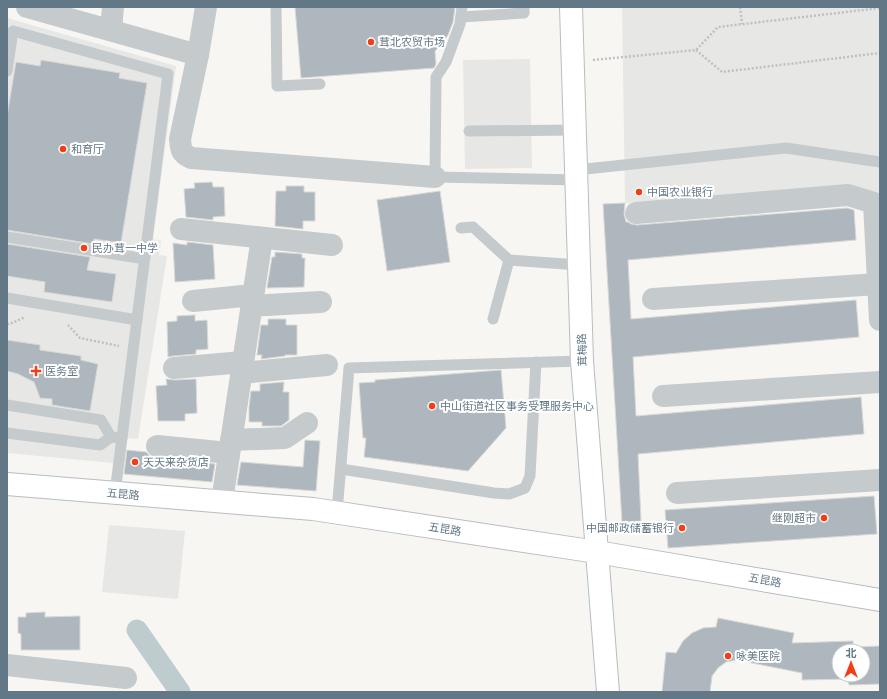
<svg xmlns="http://www.w3.org/2000/svg" width="887" height="699" font-family="Helvetica,'Noto Sans SC',sans-serif">
	<style>
		.built { fill: #e7e8e6 }
		.lines { fill: none; stroke-linecap: round; stroke-linejoin: round }
		.canal { stroke: #beccd0; stroke-width: 21 }
		.building { fill: #aeb7bd; stroke: #d8d8d5; fill-rule: evenodd }
		.secondary-casing { stroke: #b7bdc1; stroke-width: 24 }
		.path { stroke: #bec1c3; stroke-width: 2.5; stroke-dasharray: 2 2; stroke-linecap: butt }
		.lane { stroke: #c5cacd; stroke-width: 11 }
		.street { stroke: #c5cacd; stroke-width: 22 }
		.secondary { stroke: #fff; stroke-width: 22 }
		.poi-dot { fill: #f53d13; stroke: #fff; stroke-width: 1.5 }
		.labels { text-anchor: middle; stroke-width: 4; stroke-linejoin: round; paint-order: stroke }
		.poi-label { font-size: 11px; fill: #627887; stroke: #fff; text-anchor: start }
		.street-label { font-size: 11px; fill: #627887; stroke: #fff }
	</style>
	<rect width="100%" height="100%" fill="#f7f6f2"/>
	<!-- built -->
	<g class="built">
		<path d="M 622,7 L 880,7 L 880,198 L 850,187 L 625,203 Z"/>
		<path d="M 7,18 L 176,66 L 153,239 L 161,241 L 159,255 L 167,256 L 138,439 L 127,438 L 124,464 L 7,453 Z"/>
		<path d="M 530,59 L 532,168 L 465,169 L 463,60 Z"/>
		<path d="M 109,525 L 185,531 L 178,599 L 102,592 Z"/>
	</g>
	<g class="lines">
		<!-- canal -->
		<path class="canal" d="M 137,630 L 180,692"/>
	</g>
	<!-- building -->
	<g class="building">
		<path d="M 295,7 L 455,7 L 453,22 L 448,35 L 441,45 L 435,51 L 436,64 L 434,68 L 301,78 Z"/>
		<path d="M 41,60 L 120,73 L 119,78 L 147,83 L 121,243 L 94,239 L 93,244 L 7,230 L 7,116 L 16,62 L 40,66 Z"/>
		<path d="M 212,182 L 213,187 L 224,187 L 225,216 L 213,217 L 213,220 L 186,217 L 184,189 L 195,188 L 194,183 Z"/>
		<path d="M 286,186 L 304,186 L 304,192 L 315,192 L 315,221 L 303,221 L 303,229 L 275,226 L 276,191 L 286,191 Z"/>
		<path d="M 440,191 L 450,262 L 387,271 L 377,200 Z"/>
		<path d="M 625,203 L 624,214 L 626,222 L 628,222 L 631,224 L 637,225 L 847,208 L 854,210 L 856,240 L 628,260 L 631,319 L 856,300 L 859,337 L 633,357 L 636,416 L 861,397 L 864,434 L 638,454 L 641,521 L 622,522 L 603,204 Z"/>
		<path d="M 187,242 L 213,245 L 215,279 L 175,282 L 173,243 L 187,245 Z"/>
		<path d="M 7,244 L 90,257 L 87,270 L 116,274 L 112,302 L 44,292 L 45,282 L 7,276 Z"/>
		<path d="M 275,252 L 302,254 L 302,258 L 305,258 L 304,287 L 267,288 L 272,257 L 275,257 Z"/>
		<path d="M 195,315 L 195,321 L 207,320 L 208,349 L 196,350 L 196,354 L 173,356 L 168,357 L 167,322 L 177,321 L 177,316 Z"/>
		<path d="M 268,319 L 286,319 L 286,325 L 297,325 L 297,355 L 285,355 L 285,356 L 261,359 L 262,355 L 257,355 L 261,325 L 268,325 Z"/>
		<path d="M 7,340 L 40,345 L 40,350 L 81,356 L 81,360 L 98,364 L 90,411 L 52,405 L 52,399 L 40,398 L 34,382 L 18,374 L 7,371 Z"/>
		<path d="M 501,370 L 506,428 L 468,471 L 364,457 L 366,438 L 363,438 L 359,383 L 375,382 L 375,380 Z"/>
		<path d="M 166,379 L 175,380 L 196,379 L 197,413 L 185,414 L 185,421 L 158,421 L 156,386 L 167,385 Z"/>
		<path d="M 284,382 L 283,392 L 289,392 L 289,420 L 281,426 L 262,426 L 262,422 L 249,422 L 249,407 L 251,391 L 260,391 L 260,384 Z"/>
		<path d="M 305,440 L 320,441 L 316,491 L 237,485 L 241,462 L 303,467 Z"/>
		<path d="M 127,450 L 146,452 L 150,456 L 156,458 L 215,464 L 212,482 L 124,474 Z"/>
		<path d="M 874,496 L 877,534 L 668,548 L 665,510 Z"/>
		<path d="M 45,612 L 45,617 L 80,616 L 80,650 L 21,650 L 21,634 L 18,633 L 18,617 L 26,617 L 26,613 Z"/>
		<path d="M 718,618 L 794,633 L 792,643 L 853,641 L 853,647 L 880,646 L 880,684 L 849,685 L 848,679 L 802,680 L 802,673 L 737,660 L 726,662 L 718,668 L 712,676 L 710,692 L 662,692 L 666,652 L 676,653 L 683,641 L 692,633 L 703,628 L 716,627 ZM 839,651 L 863,651 L 863,675 L 839,675 Z"/>
	</g>
	<g class="lines">
		<defs>
			<g id="secondary">
				<path d="M 571,7 L 582,361 L 608,692"/>
				<path d="M 7,484 L 313,509 L 597,552 L 880,600"/>
			</g>
		</defs>
		<!-- secondary casing -->
		<use href="#secondary" class="secondary-casing"/>
		<!-- path -->
		<g class="path">
			<path d="M 740,7 L 742,24"/>
			<path d="M 696,50 L 722,72 L 880,53"/>
			<path d="M 593,60 L 696,50 L 718,27 L 880,8"/>
			<path d="M 7,324 L 10,324 L 25,317"/>
			<path d="M 68,325 L 80,338 L 119,346"/>
		</g>
		<!-- lane -->
		<g class="lane">
			<path d="M 276,7 L 277,86 L 320,84"/>
			<path d="M 462,7 L 460,24 L 446,62 L 436,77 L 435,177 L 577,180"/>
			<path d="M 461,17 L 524,13 L 524,7"/>
			<path d="M 7,71 L 13,31 L 168,74 L 115,493"/>
			<path d="M 469,131 L 575,130"/>
			<path d="M 576,170 L 786,148 L 880,162"/>
			<path d="M 461,228 L 473,227 L 509,260 L 579,265"/>
			<path d="M 7,237 L 145,259"/>
			<path d="M 7,298 L 137,320"/>
			<path d="M 493,319 L 509,260"/>
			<path d="M 7,405 L 101,420 L 111,437"/>
			<path d="M 7,433 L 100,445 L 111,437 L 122,438"/>
			<path d="M 341,469 L 494,493 L 509,494 L 525,488 L 530,476 L 536,362"/>
			<path d="M 337,512 L 349,368 L 582,361"/>
		</g>
		<!-- street -->
		<g class="street">
			<path d="M 27,7 L 198,55"/>
			<path d="M 206,7 L 198,55 L 180,139 C 181,150 181,153 191,158 L 435,177"/>
			<path d="M 111,30 L 113,7"/>
			<path d="M 636,213 L 848,195 L 874,203 L 880,320"/>
			<path d="M 181,229 L 332,245"/>
			<path d="M 653,299 L 878,284"/>
			<path d="M 193,301 L 253,295"/>
			<path d="M 251,306 L 321,302"/>
			<path d="M 174,368 L 243,362"/>
			<path d="M 241,373 L 327,365"/>
			<path d="M 663,396 L 880,382"/>
			<path d="M 231,440 L 285,438 L 307,423"/>
			<path d="M 157,446 L 229,453"/>
			<path d="M 677,493 L 880,480"/>
			<path d="M 222,501 L 262,238"/>
			<path d="M 7,665 L 126,678"/>
		</g>
		<!-- secondary -->
		<use href="#secondary" class="secondary"/>
	</g>
	<!-- markers -->
	<g class="poi-dot">
		<circle cx="371" cy="42" r="4"/>
		<circle cx="63" cy="149" r="4"/>
		<circle cx="639" cy="192" r="4"/>
		<circle cx="84" cy="248" r="4"/>
		<path d="M34 365h4v4h4v4h-4v4h-4v-4h-4v-4h4z"/>
		<circle cx="432" cy="406" r="4"/>
		<circle cx="135" cy="462" r="4"/>
		<circle cx="824" cy="518" r="4"/>
		<circle cx="682" cy="528" r="4"/>
		<circle cx="728" cy="656" r="4"/>
	</g>
	<g class="labels">
		<!-- poi labels -->
		<g class="poi-label">
			<text x="379" y="46">茸北农贸市场</text>
			<text x="71" y="153">和育厅</text>
			<text x="647" y="196">中国农业银行</text>
			<text x="92" y="252">民办茸一中学</text>
			<text x="45" y="375">医务室</text>
			<text x="440" y="410">中山街道社区事务受理服务中心</text>
			<text x="143" y="466">天天来杂货店</text>
			<text x="816" y="522" text-anchor="end">继刚超市</text>
			<text x="674" y="532" text-anchor="end">中国邮政储蓄银行</text>
			<text x="736" y="660">咏美医院</text>
		</g>
		<!-- street labels -->
		<g class="street-label">
			<text transform="translate(582 350) rotate(-92)" y="4">茸梅路</text>
			<text transform="translate(123 494) rotate(5)" y="4">五昆路</text>
			<text transform="translate(445 529) rotate(9)" y="4">五昆路</text>
			<text transform="translate(765 580) rotate(10)" y="4">五昆路</text>
		</g>
	</g>
	<!-- border -->
	<rect width="887" height="699" fill="none" stroke="#627887" stroke-width="16"/>
	<!-- north arrow -->
	<g transform="translate(851 663)"><circle r="19" fill="#ffffff" stroke="#c0c9cf"/>
	<path d="M0-3L7 15L0 10L-7 15Z" fill="#f53d13"/>
	<text y="-6" font-size="11" font-weight="bold" text-anchor="middle" fill="#627887">北</text>
	</g>
</svg>
